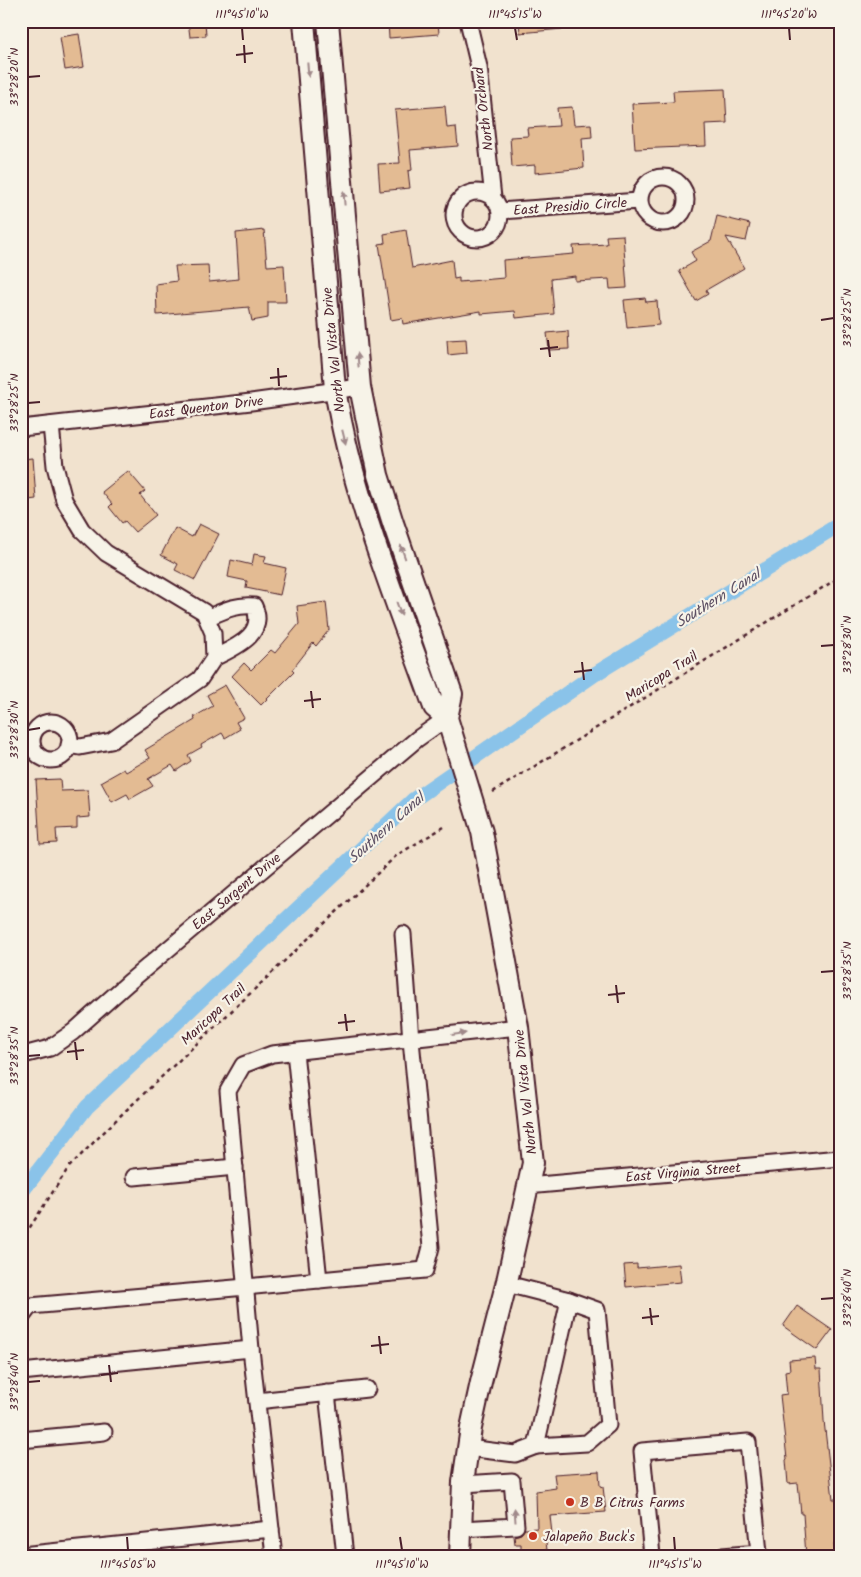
<svg xmlns="http://www.w3.org/2000/svg" width="861" height="1577" font-family="Kalam,sans-serif">
	<style>
		.lines { fill: none; stroke-linecap: round; stroke-linejoin: round }
		.canal { stroke: #8ac3e9; stroke-width: 15 }
		.building { fill: #e3bb93; stroke: #4a1f2b }
		.minor-casing { stroke: #4a1f2b; stroke-width: 19 }
		.major-casing { stroke: #4a1f2b; stroke-width: 24 }
		.path { stroke: #4a1f2b; stroke-width: 2.5; stroke-dasharray: 4 4; stroke-linecap: butt }
		.minor { stroke: #f7f3e8; stroke-width: 15 }
		.major { stroke: #f7f3e8; stroke-width: 20 }
		.oneway { fill: #a0898a }
		.ticks { fill: none; stroke: #4a1f2b; stroke-width: 2 }
		.poi-dot { fill: #c8321e; stroke: #f7f3e8; stroke-width: 2 }
		.labels { text-anchor: middle; stroke-width: 4.5; stroke-linejoin: round; paint-order: stroke }
		.street-label { font-size: 14px; fill: #4a1f2b; stroke: #f7f3e8 }
		.poi-label { font-size: 14px; fill: #4a1f2b; stroke: #f7f3e8; text-anchor: start }
		.water-label { font-size: 15px; font-style: italic; fill: #5d5064; stroke: #f7f3e8 }
		.neatline { fill: none; stroke: #4a1f2b; stroke-width: 2 }
		.ticks-label { font-size: 12px; text-anchor: middle; fill: #4a1f2b }
	</style>
	<rect width="100%" height="100%" fill="#f1e2ce"/>
	<filter id="ink" filterUnits="userSpaceOnUse"><feTurbulence type="fractalNoise" baseFrequency=".02" numOctaves="2"/><feDisplacementMap in="SourceGraphic" scale="10" xChannelSelector="R" yChannelSelector="G"/><feConvolveMatrix kernelMatrix="1 2 1 2 8 2 1 2 1" color-interpolation-filters="sRGB"/></filter>
	<g filter="url(#ink)">
		<g class="lines">
			<!-- canal -->
			<path class="canal" d="M 21,1193 L 87,1107 L 413,800 L 595,674 L 840,524"/>
		</g>
		<!-- building -->
		<g class="building">
			<path d="M 188,21 L 205,21 L 206,36 L 190,37 Z"/>
			<path d="M 388,21 L 438,21 L 439,34 L 389,38 Z"/>
			<path d="M 519,21 L 562,21 L 562,29 L 520,33 Z"/>
			<path d="M 79,34 L 84,67 L 65,70 L 60,37 Z"/>
			<path d="M 725,89 L 727,123 L 705,124 L 706,146 L 635,149 L 632,104 L 674,102 L 673,91 Z"/>
			<path d="M 445,106 L 447,128 L 456,127 L 458,146 L 410,150 L 412,170 L 408,171 L 410,188 L 380,191 L 378,164 L 400,163 L 395,110 Z"/>
			<path d="M 572,107 L 574,125 L 591,124 L 592,137 L 582,138 L 584,168 L 535,173 L 535,165 L 512,167 L 510,137 L 528,136 L 527,128 L 559,126 L 557,108 Z"/>
			<path d="M 717,216 L 750,224 L 746,241 L 726,237 L 744,268 L 706,290 L 708,294 L 696,301 L 679,271 L 696,261 L 691,252 L 711,241 Z"/>
			<path d="M 264,230 L 267,266 L 284,265 L 286,302 L 268,302 L 268,318 L 252,321 L 249,307 L 157,315 L 156,284 L 177,281 L 175,266 L 208,265 L 209,282 L 239,279 L 236,233 Z"/>
			<path d="M 406,230 L 412,268 L 452,260 L 454,279 L 459,278 L 459,282 L 504,278 L 503,260 L 574,254 L 573,246 L 607,244 L 606,236 L 623,235 L 627,288 L 610,289 L 609,279 L 575,281 L 575,276 L 551,279 L 554,314 L 516,318 L 515,311 L 481,314 L 481,311 L 403,324 L 402,318 L 391,320 L 379,244 L 385,243 L 384,234 Z"/>
			<path d="M 645,298 L 646,302 L 657,301 L 659,325 L 627,328 L 624,300 Z"/>
			<path d="M 568,331 L 569,349 L 549,350 L 547,333 Z"/>
			<path d="M 466,339 L 467,353 L 448,355 L 447,340 Z"/>
			<path d="M 33,458 L 36,499 L 21,501 L 21,459 Z"/>
			<path d="M 128,471 L 145,491 L 140,495 L 156,515 L 135,532 L 125,521 L 122,523 L 109,507 L 112,504 L 102,492 Z"/>
			<path d="M 199,524 L 219,534 L 195,580 L 175,570 L 178,564 L 161,555 L 175,528 L 192,537 Z"/>
			<path d="M 254,554 L 266,556 L 264,563 L 286,568 L 280,595 L 246,588 L 247,581 L 228,577 L 231,560 L 252,565 Z"/>
			<path d="M 326,602 L 329,630 L 316,646 L 313,643 L 292,670 L 294,672 L 261,705 L 232,676 L 244,663 L 251,670 L 271,650 L 275,653 L 299,624 L 297,606 Z"/>
			<path d="M 225,685 L 244,718 L 236,722 L 240,729 L 225,738 L 222,733 L 201,745 L 202,747 L 188,755 L 191,761 L 176,771 L 172,765 L 148,779 L 153,786 L 130,799 L 127,794 L 112,802 L 101,782 L 124,769 L 126,772 L 150,758 L 145,750 L 195,720 L 194,717 L 213,706 L 207,695 Z"/>
			<path d="M 60,779 L 61,791 L 88,790 L 90,817 L 77,818 L 77,828 L 56,829 L 57,843 L 40,844 L 36,780 Z"/>
			<path d="M 637,1264 L 637,1268 L 679,1264 L 681,1282 L 626,1287 L 624,1265 Z"/>
			<path d="M 797,1306 L 832,1330 L 817,1350 L 783,1326 Z"/>
			<path d="M 815,1358 L 816,1369 L 821,1369 L 824,1421 L 833,1499 L 836,1499 L 840,1530 L 840,1543 L 834,1544 L 835,1556 L 806,1556 L 803,1514 L 801,1514 L 798,1483 L 788,1484 L 786,1460 L 787,1459 L 780,1395 L 787,1394 L 785,1371 L 790,1370 L 789,1360 Z"/>
			<path d="M 599,1471 L 600,1486 L 603,1487 L 606,1512 L 550,1516 L 553,1542 L 546,1542 L 547,1550 L 521,1552 L 521,1544 L 515,1544 L 514,1536 L 521,1534 L 525,1529 L 537,1528 L 536,1491 L 556,1488 L 554,1474 Z"/>
		</g>
		<g class="lines">
			<defs>
				<g id="minor">
					<path d="M 468,21 L 479,67 L 493,198"/>
					<circle cx="663" cy="200" r="23"/>
					<circle cx="477" cy="215" r="23"/>
					<path d="M 500,211 L 639,201"/>
					<path d="M 51,425 L 55,466 L 64,500 L 82,530 L 106,553 L 204,612 L 213,633 L 214,658 L 200,679 L 111,741 L 80,747 L 69,745"/>
					<path d="M 21,428 L 251,402 L 360,387"/>
					<path d="M 207,618 C 223,611 236,604 254,606 C 267,635 235,647 214,658"/>
					<circle cx="51" cy="741" r="19"/>
					<path d="M 295,1052 L 319,1280"/>
					<path d="M 21,1054 L 27,1054 L 50,1048 L 73,1032 L 128,983 L 417,739 L 447,718"/>
					<path d="M 134,1177 L 235,1167"/>
					<path d="M 527,1186 L 840,1158"/>
					<path d="M 21,1318 L 30,1306 L 246,1287 L 425,1270 L 431,1247 L 411,1040 L 403,934"/>
					<path d="M 21,1372 L 251,1349"/>
					<path d="M 327,1393 L 345,1556"/>
					<path d="M 257,1401 L 367,1389"/>
					<path d="M 21,1440 L 104,1432"/>
					<path d="M 536,1446 L 587,1443 L 608,1425 L 597,1310 L 569,1300"/>
					<path d="M 468,1448 L 515,1454 L 536,1446 L 569,1300 L 507,1284"/>
					<path d="M 461,1529 L 516,1526 L 512,1481 L 463,1484"/>
					<path d="M 21,1555 L 271,1529"/>
					<path d="M 274,1556 L 251,1349 L 228,1091 L 243,1065 L 272,1054 L 518,1027"/>
					<path d="M 652,1556 L 642,1451 L 748,1442 L 759,1553 L 722,1556"/>
				</g>
				<g id="major">
					<path d="M 304,21 L 335,389 C 353,499 397,603 434,707 L 447,718"/>
					<path d="M 328,21 L 360,387 L 378,475 L 393,523 L 452,694 L 447,718 L 482,832 L 518,1027 L 533,1163 L 507,1281 L 481,1382 L 471,1428 L 463,1482 L 460,1556"/>
				</g>
			</defs>
			<!-- minor casing -->
			<use href="#minor" class="minor-casing"/>
			<!-- major casing -->
			<use href="#major" class="major-casing"/>
			<!-- path -->
			<g class="path">
				<path d="M 493,792 L 840,577"/>
				<path d="M 21,1241 L 69,1167 L 119,1117 L 397,855 L 444,827"/>
			</g>
			<!-- minor -->
			<use href="#minor" class="minor"/>
			<!-- major -->
			<use href="#major" class="major"/>
		</g>
		<!-- one-way arrows -->
		<defs><path id="oneway-solid" d="M-6-.8H1V-3.2L6.5 0L1 3.2V.8H-6Z" transform="scale(1.25)"/></defs>
		<g class="oneway">
			<use href="#oneway-solid" transform="translate(308 70) rotate(85)"/>
			<use href="#oneway-solid" transform="translate(344 198) rotate(-95)"/>
			<use href="#oneway-solid" transform="translate(358 360) rotate(-95)"/>
			<use href="#oneway-solid" transform="translate(344 437) rotate(76)"/>
			<use href="#oneway-solid" transform="translate(403 552) rotate(-109)"/>
			<use href="#oneway-solid" transform="translate(399 609) rotate(70)"/>
			<use href="#oneway-solid" transform="translate(459 1034) rotate(-7)"/>
			<use href="#oneway-solid" transform="translate(515 1515) rotate(-94)"/>
		</g>
	</g>
	<!-- ticks -->
	<path class="ticks" d="M 242,28 L 243,40M 515,28 L 517,40M 789,28 L 790,40M 244,45 L 245,63M 236,55 L 253,53M 28,77 L 40,76M 821,320 L 834,318M 548,340 L 550,357M 540,349 L 558,347M 278,368 L 279,386M 270,378 L 287,376M 28,403 L 40,402M 821,646 L 834,645M 582,662 L 584,680M 574,672 L 592,670M 311,691 L 313,708M 304,701 L 321,699M 28,730 L 40,728M 821,972 L 834,971M 616,985 L 618,1003M 608,995 L 625,993M 345,1014 L 347,1031M 338,1023 L 355,1021M 75,1042 L 77,1060M 67,1052 L 84,1050M 28,1056 L 40,1055M 821,1299 L 834,1298M 650,1308 L 652,1325M 642,1318 L 659,1316M 379,1336 L 381,1354M 371,1346 L 389,1344M 109,1365 L 111,1382M 101,1375 L 118,1373M 28,1382 L 40,1381M 127,1537 L 128,1550M 400,1537 L 402,1550M 674,1537 L 675,1550"/>
	<!-- markers -->
	<g class="poi-dot">
		<circle cx="570" cy="1502" r="5"/>
		<circle cx="533" cy="1536" r="5"/>
	</g>
	<g class="labels">
		<!-- street labels -->
		<g class="street-label">
			<text transform="translate(483 109) rotate(-97)" y="5">North Orchard</text>
			<text transform="translate(570 206) rotate(-4)" y="5">East Presidio Circle</text>
			<text transform="translate(333 350) rotate(-96)" y="5">North Val Vista Drive</text>
			<text transform="translate(206 407) rotate(-7)" y="5">East Quenton Drive</text>
			<text transform="translate(661 676) rotate(-32)" y="5">Maricopa Trail</text>
			<text transform="translate(236 891) rotate(-40)" y="5">East Sargent Drive</text>
			<text transform="translate(213 1014) rotate(-43)" y="5">Maricopa Trail</text>
			<text transform="translate(525 1092) rotate(-96)" y="5">North Val Vista Drive</text>
			<text transform="translate(683 1172) rotate(-5)" y="5">East Virginia Street</text>
		</g>
		<!-- poi labels -->
		<g class="poi-label">
			<text x="580" y="1507">B B Citrus Farms</text>
			<text x="543" y="1541">Jalapeño Buck's</text>
		</g>
		<!-- water labels -->
		<g class="water-label">
			<text transform="translate(718 598) rotate(-32)" y="5">Southern Canal</text>
			<text transform="translate(386 828) rotate(-42)" y="5">Southern Canal</text>
		</g>
	</g>
	<!-- margin -->
	<rect width="861" height="1577" fill="none" stroke="#f7f3e8" stroke-width="55"/>
	<rect x="28" y="28" width="806" height="1522" class="neatline"/>
	<g class="ticks-label">
		<text x="242" y="18">111°45'10"W</text>
		<text x="515" y="18">111°45'15"W</text>
		<text x="789" y="18">111°45'20"W</text>
		<text transform="translate(14 77) rotate(-90)" y="4">33°28'20"N</text>
		<text transform="translate(847 318) rotate(-90)" y="4">33°28'25"N</text>
		<text transform="translate(14 403) rotate(-90)" y="4">33°28'25"N</text>
		<text transform="translate(847 645) rotate(-90)" y="4">33°28'30"N</text>
		<text transform="translate(14 730) rotate(-90)" y="4">33°28'30"N</text>
		<text transform="translate(847 971) rotate(-90)" y="4">33°28'35"N</text>
		<text transform="translate(14 1056) rotate(-90)" y="4">33°28'35"N</text>
		<text transform="translate(847 1298) rotate(-90)" y="4">33°28'40"N</text>
		<text transform="translate(14 1382) rotate(-90)" y="4">33°28'40"N</text>
		<text x="128" y="1568">111°45'05"W</text>
		<text x="402" y="1568">111°45'10"W</text>
		<text x="675" y="1568">111°45'15"W</text>
	</g>
</svg>
